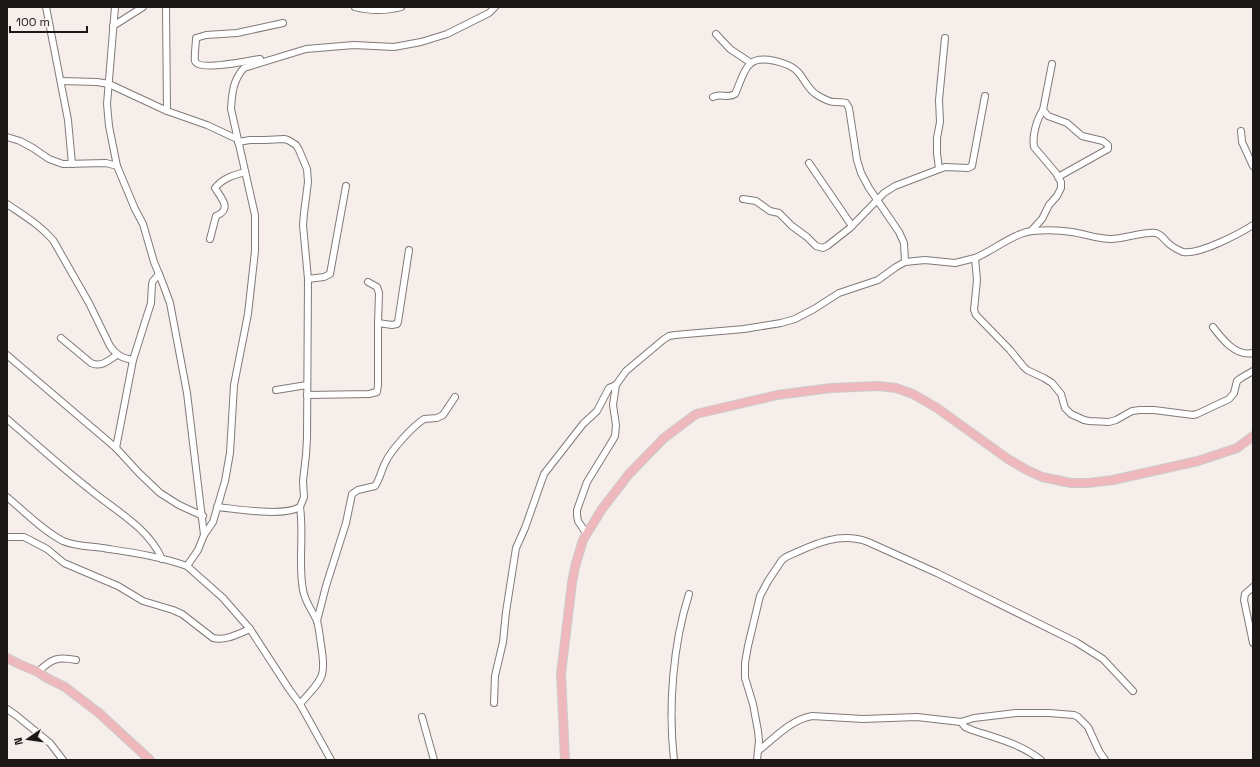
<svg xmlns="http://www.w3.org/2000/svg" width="1260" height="767" font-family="'Space Grotesk',sans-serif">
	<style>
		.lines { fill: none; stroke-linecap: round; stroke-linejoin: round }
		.minor-casing { stroke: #817a77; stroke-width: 8 }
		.major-casing { stroke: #cdcccc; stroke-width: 10 }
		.minor { stroke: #fff; stroke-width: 6 }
		.major { stroke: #efb8bc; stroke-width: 8 }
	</style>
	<rect width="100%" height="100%" fill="#f5eeea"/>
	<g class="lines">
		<defs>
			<g id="minor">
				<path d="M 46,7 L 68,120 L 72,164"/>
				<path d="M 115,7 L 107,104 L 109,126 L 117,166 L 135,209 L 143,224 L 154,262 L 159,274 L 163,284 L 170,303 L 187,393 L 204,535"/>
				<path d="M 166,7 L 167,111"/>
				<path d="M 355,7 C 369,11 387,11 401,7"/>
				<path d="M 113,26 L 143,7"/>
				<path d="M 716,34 L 730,49 L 751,63"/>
				<path d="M 260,59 C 250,60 199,72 195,61 C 194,56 196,44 196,38 L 206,35 L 237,33 L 283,23"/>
				<path d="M 61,81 L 97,82 L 109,84 L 167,111 L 207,125 L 237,139"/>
				<path d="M 713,97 C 721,93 727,99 735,94 C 739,86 743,70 750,64 C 760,54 790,63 798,72 C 805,80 808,90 817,95 C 822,98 829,102 834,102 C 839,102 842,102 846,103 L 849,108 L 857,160 L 861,173 L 869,188 L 899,232 L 904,243 L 905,262"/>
				<path d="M 1043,110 L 1048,116 L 1067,123 L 1082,136 L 1103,141 L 1108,145 L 1108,149 L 1058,177"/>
				<path d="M 1241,131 L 1242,142 L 1253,166"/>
				<path d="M 7,137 L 20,141 L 33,148 L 49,159 L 63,164 L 106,163 L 117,166"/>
				<path d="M 238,142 L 250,140 L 265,140 L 284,139 L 288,140 L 296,145 L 299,150 L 307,169 L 308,182 L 304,213 L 303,225 L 308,279 L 307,438 L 306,455 L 303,481 L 304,497 L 300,507"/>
				<path d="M 809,163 L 852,226"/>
				<path d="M 939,169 L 937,153 L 937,138 L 940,122 L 939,100 L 945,38"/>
				<path d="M 743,199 L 756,201 L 770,211 L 779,213 L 792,226 L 807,237 L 816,246 L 823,248 L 827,246 L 850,228 L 884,193 L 895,186 L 945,167 L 968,168 L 972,166 L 985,96"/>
				<path d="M 7,204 C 23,215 40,225 53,240 L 89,303 L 110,346 C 116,355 122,358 133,360 L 151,303 L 152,284 L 153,281 L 159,274"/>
				<path d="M 1031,231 L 1042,219 L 1049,205 L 1057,196 L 1061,188 L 1061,182 L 1056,173 L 1034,147 C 1032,135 1037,119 1043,110 L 1052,64"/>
				<path d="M 210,239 L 216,216 C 233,209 221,198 215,188 C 223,178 234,175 245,172"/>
				<path d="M 975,258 C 993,251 1015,232 1033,231 C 1045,230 1059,230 1072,232 C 1085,234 1098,239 1111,239 C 1123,239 1146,231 1156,233 C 1162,235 1163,238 1167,242 C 1171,246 1178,250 1183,252 C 1199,255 1239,234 1253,225"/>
				<path d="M 308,279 L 324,277 L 330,274 L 346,186"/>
				<path d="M 368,282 L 377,287 L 379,293 L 378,323"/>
				<path d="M 1213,327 C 1222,339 1236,357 1253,353"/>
				<path d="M 61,338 L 91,363 C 101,368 109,360 117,355"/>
				<path d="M 7,355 L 116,448 L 139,473 L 160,493 L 179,505 L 203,516"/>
				<path d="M 276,390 L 307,385"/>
				<path d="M 307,395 L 369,394 L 377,392 L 378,385 L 378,323 L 392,325 L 397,324 L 398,322 L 409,250"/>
				<path d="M 7,419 C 34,442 60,466 88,488 C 114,510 148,527 162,559"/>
				<path d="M 116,448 L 133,360"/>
				<path d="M 7,497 C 25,512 42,530 63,541 C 77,547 94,546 109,549 C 135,553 162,557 187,566"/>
				<path d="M 217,507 C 237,509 283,517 300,507 C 304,535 298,563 303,590 C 305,602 312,610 317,621 C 319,628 320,637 321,645 C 327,680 321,679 300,704 L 289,689 L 250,629"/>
				<path d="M 586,533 L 578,521 L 577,515 L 577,510 L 587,482 L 611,443 L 615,436 L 616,425 L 613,405 L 616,385 L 626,371 L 663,340 L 669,336 L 675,335 L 744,329 L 781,323 L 795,319 L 814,309 L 839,293 L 878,280 L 896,267 L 905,262 L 925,260 L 955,263 L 975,258 L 977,280 L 974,310 L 976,315 L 1010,350 L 1023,366 L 1027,370 L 1044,378 L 1052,383 L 1061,394 L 1065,408 L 1071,414 L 1084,420 L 1089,421 L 1109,422 L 1116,420 L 1132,411 L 1140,410 L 1154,410 L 1193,415 L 1197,414 L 1229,399 L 1234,393 L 1237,381 L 1241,378 L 1253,371"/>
				<path d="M 7,537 L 24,537 L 30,540 L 47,549 L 64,563 L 118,586 L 143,601 L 173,610 L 182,614 L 213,638 C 226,641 238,634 250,629 L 223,598 L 187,566 L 198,550 L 204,535 L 213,522 L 225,481 L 230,453 L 234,385 L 248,314 L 255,251 L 255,215 L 231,109 C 232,93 233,80 244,68 L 306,49 L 354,45 L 394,47 L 421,42 L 447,34 L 489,13 L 495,7"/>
				<path d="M 1253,587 L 1245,594 L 1244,600 L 1253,643"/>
				<path d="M 317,621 L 326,586 L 346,523 L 352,494 L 358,490 L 375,486 C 380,479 381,471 385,463 C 391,450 412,427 424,419 L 437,418 L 443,415 L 455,397"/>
				<path d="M 38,672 C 51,659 58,656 76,660"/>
				<path d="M 494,703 L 495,676 L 503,642 L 506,612 L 516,548 L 525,528 L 544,474 L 583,424 L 597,411 L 609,388 L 616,385"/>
				<path d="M 300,704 L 331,760"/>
				<path d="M 7,709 L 17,716 L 50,743 L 63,760"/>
				<path d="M 422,717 L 434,760"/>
				<path d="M 961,722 L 965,727 L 972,730 C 996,738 1021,744 1041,760"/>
				<path d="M 758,751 C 775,738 790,720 812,716 L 863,719 L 917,717 L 961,722 L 974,718 L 1016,713 L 1049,713 L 1074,715 L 1078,717 L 1088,727 L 1099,751 L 1105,760"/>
				<path d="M 674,760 C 668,707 673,644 689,594"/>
				<path d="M 757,760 L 759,741 L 758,731 L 753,704 L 745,678 L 745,663 L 748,646 L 760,596 L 768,581 L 782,560 L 786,557 C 812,545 839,531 868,542 L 937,573 L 1076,642 L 1103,659 L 1133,691"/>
			</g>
			<g id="major">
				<path d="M 7,658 L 21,665 L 38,672 L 47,678 L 65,687 L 99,713 L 150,760"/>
				<path d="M 565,760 L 561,674 L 572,583 L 575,567 L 583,540 L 602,509 L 629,474 L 664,438 L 696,414 L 777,395 L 831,388 L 878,386 L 896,388 L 913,394 L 937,408 L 1008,459 L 1025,469 L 1042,477 L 1071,483 L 1088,483 L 1113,480 L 1198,461 L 1237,448 L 1253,436"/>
			</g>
		</defs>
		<!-- minor casing -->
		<use href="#minor" class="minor-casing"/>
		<!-- major casing -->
		<use href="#major" class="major-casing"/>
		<!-- minor -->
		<use href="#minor" class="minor"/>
		<!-- major -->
		<use href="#major" class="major"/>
	</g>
	<!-- border -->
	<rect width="1260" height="767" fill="none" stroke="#1b1817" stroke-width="16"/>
	<!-- north arrow -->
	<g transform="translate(28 739) rotate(257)" stroke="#f5eeea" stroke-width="3" paint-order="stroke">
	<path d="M0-3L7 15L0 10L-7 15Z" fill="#1b1817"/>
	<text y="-6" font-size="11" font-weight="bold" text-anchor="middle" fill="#1b1817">N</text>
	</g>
	<!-- scale -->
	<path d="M10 26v6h77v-6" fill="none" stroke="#1b1817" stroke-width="2"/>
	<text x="16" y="26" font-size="12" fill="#1b1817" stroke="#f5eeea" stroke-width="3" paint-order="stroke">100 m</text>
</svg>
